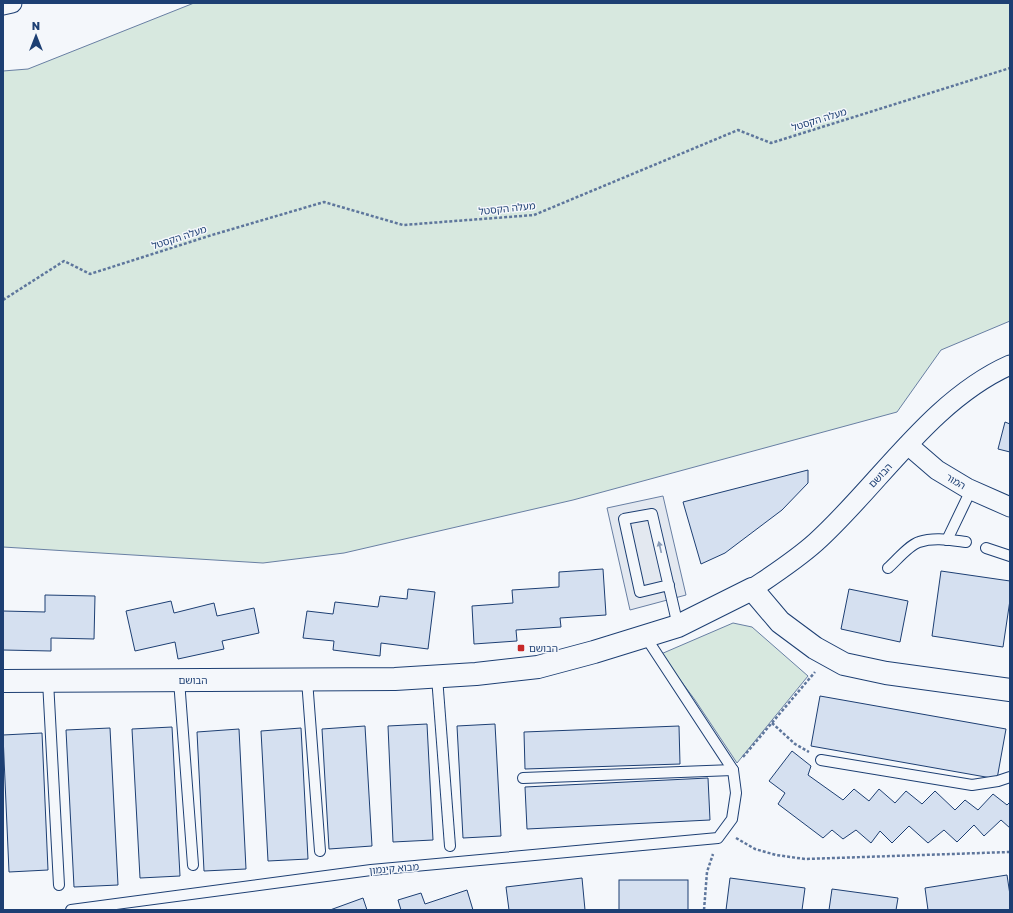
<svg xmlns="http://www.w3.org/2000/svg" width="1013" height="913" font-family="'Golos Text','Noto Sans Hebrew',sans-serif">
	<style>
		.green { fill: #d7e8df; stroke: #687fa3 }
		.parking { fill: #e3e8f0; stroke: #687fa3 }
		.building { fill: #d5e0f0; stroke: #1d3f73 }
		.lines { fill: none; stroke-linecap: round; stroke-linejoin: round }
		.lane-casing { stroke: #1d3f73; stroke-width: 12 }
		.street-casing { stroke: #1d3f73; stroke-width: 21 }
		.secondary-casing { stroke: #1d3f73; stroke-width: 24 }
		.path { stroke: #5e769c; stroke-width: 2.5; stroke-dasharray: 3 2; stroke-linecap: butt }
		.lane { stroke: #f4f7fb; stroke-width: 10 }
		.street { stroke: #f4f7fb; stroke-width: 19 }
		.secondary { stroke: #f4f7fb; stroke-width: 22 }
		.oneway { fill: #889bb7 }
		.poi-dot { fill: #c62828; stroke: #f4f7fb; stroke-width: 1.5 }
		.labels { text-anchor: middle; stroke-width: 3; stroke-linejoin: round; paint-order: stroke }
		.street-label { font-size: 10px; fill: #1d3f73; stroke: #f4f7fb }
		.poi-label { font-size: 10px; fill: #1d3f73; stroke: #f4f7fb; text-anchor: start }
	</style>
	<rect width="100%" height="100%" fill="#f4f7fb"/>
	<!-- green -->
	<g class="green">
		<path d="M 194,3 L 1010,3 L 1010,321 L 941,350 L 897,412 L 573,500 L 344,553 L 263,563 L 3,547 L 3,71 L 28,69 Z"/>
		<path d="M 733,623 L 752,627 L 808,676 L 737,763 L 695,700 L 661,654 Z"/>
	</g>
	<!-- parking -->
	<path class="parking" d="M 663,496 L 686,595 L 630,610 L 607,508 Z"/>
	<!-- building -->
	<g class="building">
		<path d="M 1005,422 L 1010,424 L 1010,452 L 998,449 Z"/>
		<path d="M 808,470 L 808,483 L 782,510 L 725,553 L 701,564 L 683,502 Z"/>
		<path d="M 603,569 L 606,615 L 560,618 L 561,627 L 516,630 L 517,641 L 474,644 L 472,606 L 513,603 L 512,590 L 559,587 L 559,572 Z"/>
		<path d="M 941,571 L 1010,581 L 1010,600 L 1003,647 L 932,636 Z"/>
		<path d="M 408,589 L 435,592 L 428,649 L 381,643 L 380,656 L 333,650 L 334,641 L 303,638 L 307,611 L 333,614 L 335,602 L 378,607 L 380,596 L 407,599 Z"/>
		<path d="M 849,589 L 908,601 L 900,642 L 841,629 Z"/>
		<path d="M 45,595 L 95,596 L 94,639 L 51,638 L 51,651 L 3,650 L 3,611 L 45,612 Z"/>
		<path d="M 171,601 L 174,613 L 214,603 L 217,616 L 254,608 L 259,633 L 222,641 L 224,649 L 178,659 L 175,642 L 135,651 L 126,611 Z"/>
		<path d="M 820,696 L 1006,729 L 997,779 L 811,746 Z"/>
		<path d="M 427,724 L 433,840 L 393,842 L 388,726 Z"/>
		<path d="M 495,724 L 501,836 L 463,838 L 457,726 Z"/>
		<path d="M 365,726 L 372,846 L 329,849 L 322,729 Z"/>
		<path d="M 679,726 L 680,764 L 525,769 L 524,732 Z"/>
		<path d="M 172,727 L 180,876 L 140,878 L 132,729 Z"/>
		<path d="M 110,728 L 118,885 L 74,887 L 66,730 Z"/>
		<path d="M 301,728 L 308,859 L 268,861 L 261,731 Z"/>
		<path d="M 239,729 L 246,869 L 204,871 L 197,732 Z"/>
		<path d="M 42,733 L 48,870 L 9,872 L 3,735 Z"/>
		<path d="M 792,751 L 811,766 L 808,775 L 843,800 L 854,789 L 869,801 L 879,789 L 895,803 L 906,791 L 922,804 L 935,791 L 955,810 L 965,800 L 978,810 L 993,794 L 1007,805 L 1010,802 L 1010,828 L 1001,820 L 984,836 L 974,825 L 957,842 L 944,830 L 928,843 L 909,826 L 892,843 L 880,831 L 871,843 L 856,830 L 843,839 L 832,830 L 823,838 L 778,804 L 785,793 L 769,781 Z"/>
		<path d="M 708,778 L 710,820 L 527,829 L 525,787 Z"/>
		<path d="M 1007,875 L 1010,895 L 1010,910 L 928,910 L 925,888 Z"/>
		<path d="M 582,878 L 585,910 L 509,910 L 506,887 Z"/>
		<path d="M 730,878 L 805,888 L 802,910 L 726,910 Z"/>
		<rect x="619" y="880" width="69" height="30"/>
		<path d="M 832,889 L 898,898 L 896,910 L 829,910 Z"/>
		<path d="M 467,890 L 473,910 L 401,910 L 398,900 L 421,893 L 425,904 Z"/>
		<path d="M 363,898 L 367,910 L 330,910 Z"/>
	</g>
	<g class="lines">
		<defs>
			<g id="lane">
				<path d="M 947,540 L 971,490"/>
				<path d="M 986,548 L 1010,556"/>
				<path d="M 888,568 C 896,561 909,545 919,542 C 934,537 950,540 966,542"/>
				<path d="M 669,585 L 640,592 L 624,519 L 652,514 L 678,626"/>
				<path d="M 437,677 L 450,846"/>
				<path d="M 179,680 L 193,865"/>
				<path d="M 307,680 L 320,851"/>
				<path d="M 48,681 L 59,885"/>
				<path d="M 821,760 L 972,785 L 998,781 L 1010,777"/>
				<path d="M 523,778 L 733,770"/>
				<path d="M 71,910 L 371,870 L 718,838 L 732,819 L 736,793 L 733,770 L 645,636"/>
			</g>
			<g id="street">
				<path d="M 3,5 L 12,3"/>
				<path d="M 908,445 L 937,470 L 967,488 L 1010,507"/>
				<path d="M 752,589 C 774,574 796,560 816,542 C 879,485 931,400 1010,365"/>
			</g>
			<path id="secondary" d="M 3,681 L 395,679 L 476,674 L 538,667 L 594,652 L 678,626 L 752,589 L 780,622 L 815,648 L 844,664 L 886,673 L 1010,690"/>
		</defs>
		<!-- lane casing -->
		<use href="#lane" class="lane-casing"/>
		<!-- street casing -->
		<use href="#street" class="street-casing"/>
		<!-- secondary casing -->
		<use href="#secondary" class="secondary-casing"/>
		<!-- path -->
		<g class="path">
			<path d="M 3,300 L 64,261 L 90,274 L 212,235 L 324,202 L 403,225 L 534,215 L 738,130 L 771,143 L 1010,68"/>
			<path d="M 772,723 L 795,744 L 809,752"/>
			<path d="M 743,757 L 815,672"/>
			<path d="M 736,838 L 755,849 L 776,855 L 805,859 L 1010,852"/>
			<path d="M 704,910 L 707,872 L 713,854"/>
		</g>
		<!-- lane -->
		<use href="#lane" class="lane"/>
		<!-- street -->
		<use href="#street" class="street"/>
		<!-- secondary -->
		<use href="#secondary" class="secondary"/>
	</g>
	<!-- one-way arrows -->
	<defs><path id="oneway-solid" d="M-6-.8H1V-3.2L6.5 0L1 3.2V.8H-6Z"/></defs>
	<use class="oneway" href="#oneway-solid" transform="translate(660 547) rotate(-103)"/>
	<!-- markers -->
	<rect class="poi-dot" x="517" y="644" width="8" height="8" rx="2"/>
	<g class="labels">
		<!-- street labels -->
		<g class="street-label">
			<text transform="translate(819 119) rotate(-17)" y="4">מעלה הקסטל</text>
			<text transform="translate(507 208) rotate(-6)" y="4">מעלה הקסטל</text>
			<text transform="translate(179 237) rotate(-18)" y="4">מעלה הקסטל</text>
			<text transform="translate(880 475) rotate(-47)" y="4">הבושם</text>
			<text transform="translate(956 481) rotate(31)" y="4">המור</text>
			<text x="193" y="684">הבושם</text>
			<text transform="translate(394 868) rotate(-5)" y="4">מבוא קינמון</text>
		</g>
		<!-- poi labels -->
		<g class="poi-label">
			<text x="529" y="652">הבושם</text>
		</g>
	</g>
	<!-- border -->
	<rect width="1013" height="913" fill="none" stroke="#1d3f73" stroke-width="8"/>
	<!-- north arrow -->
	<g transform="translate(36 36)" stroke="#f4f7fb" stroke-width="3" paint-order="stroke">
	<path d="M0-3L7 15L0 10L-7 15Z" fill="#1d3f73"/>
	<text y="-6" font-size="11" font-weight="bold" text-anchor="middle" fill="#1d3f73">N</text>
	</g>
</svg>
